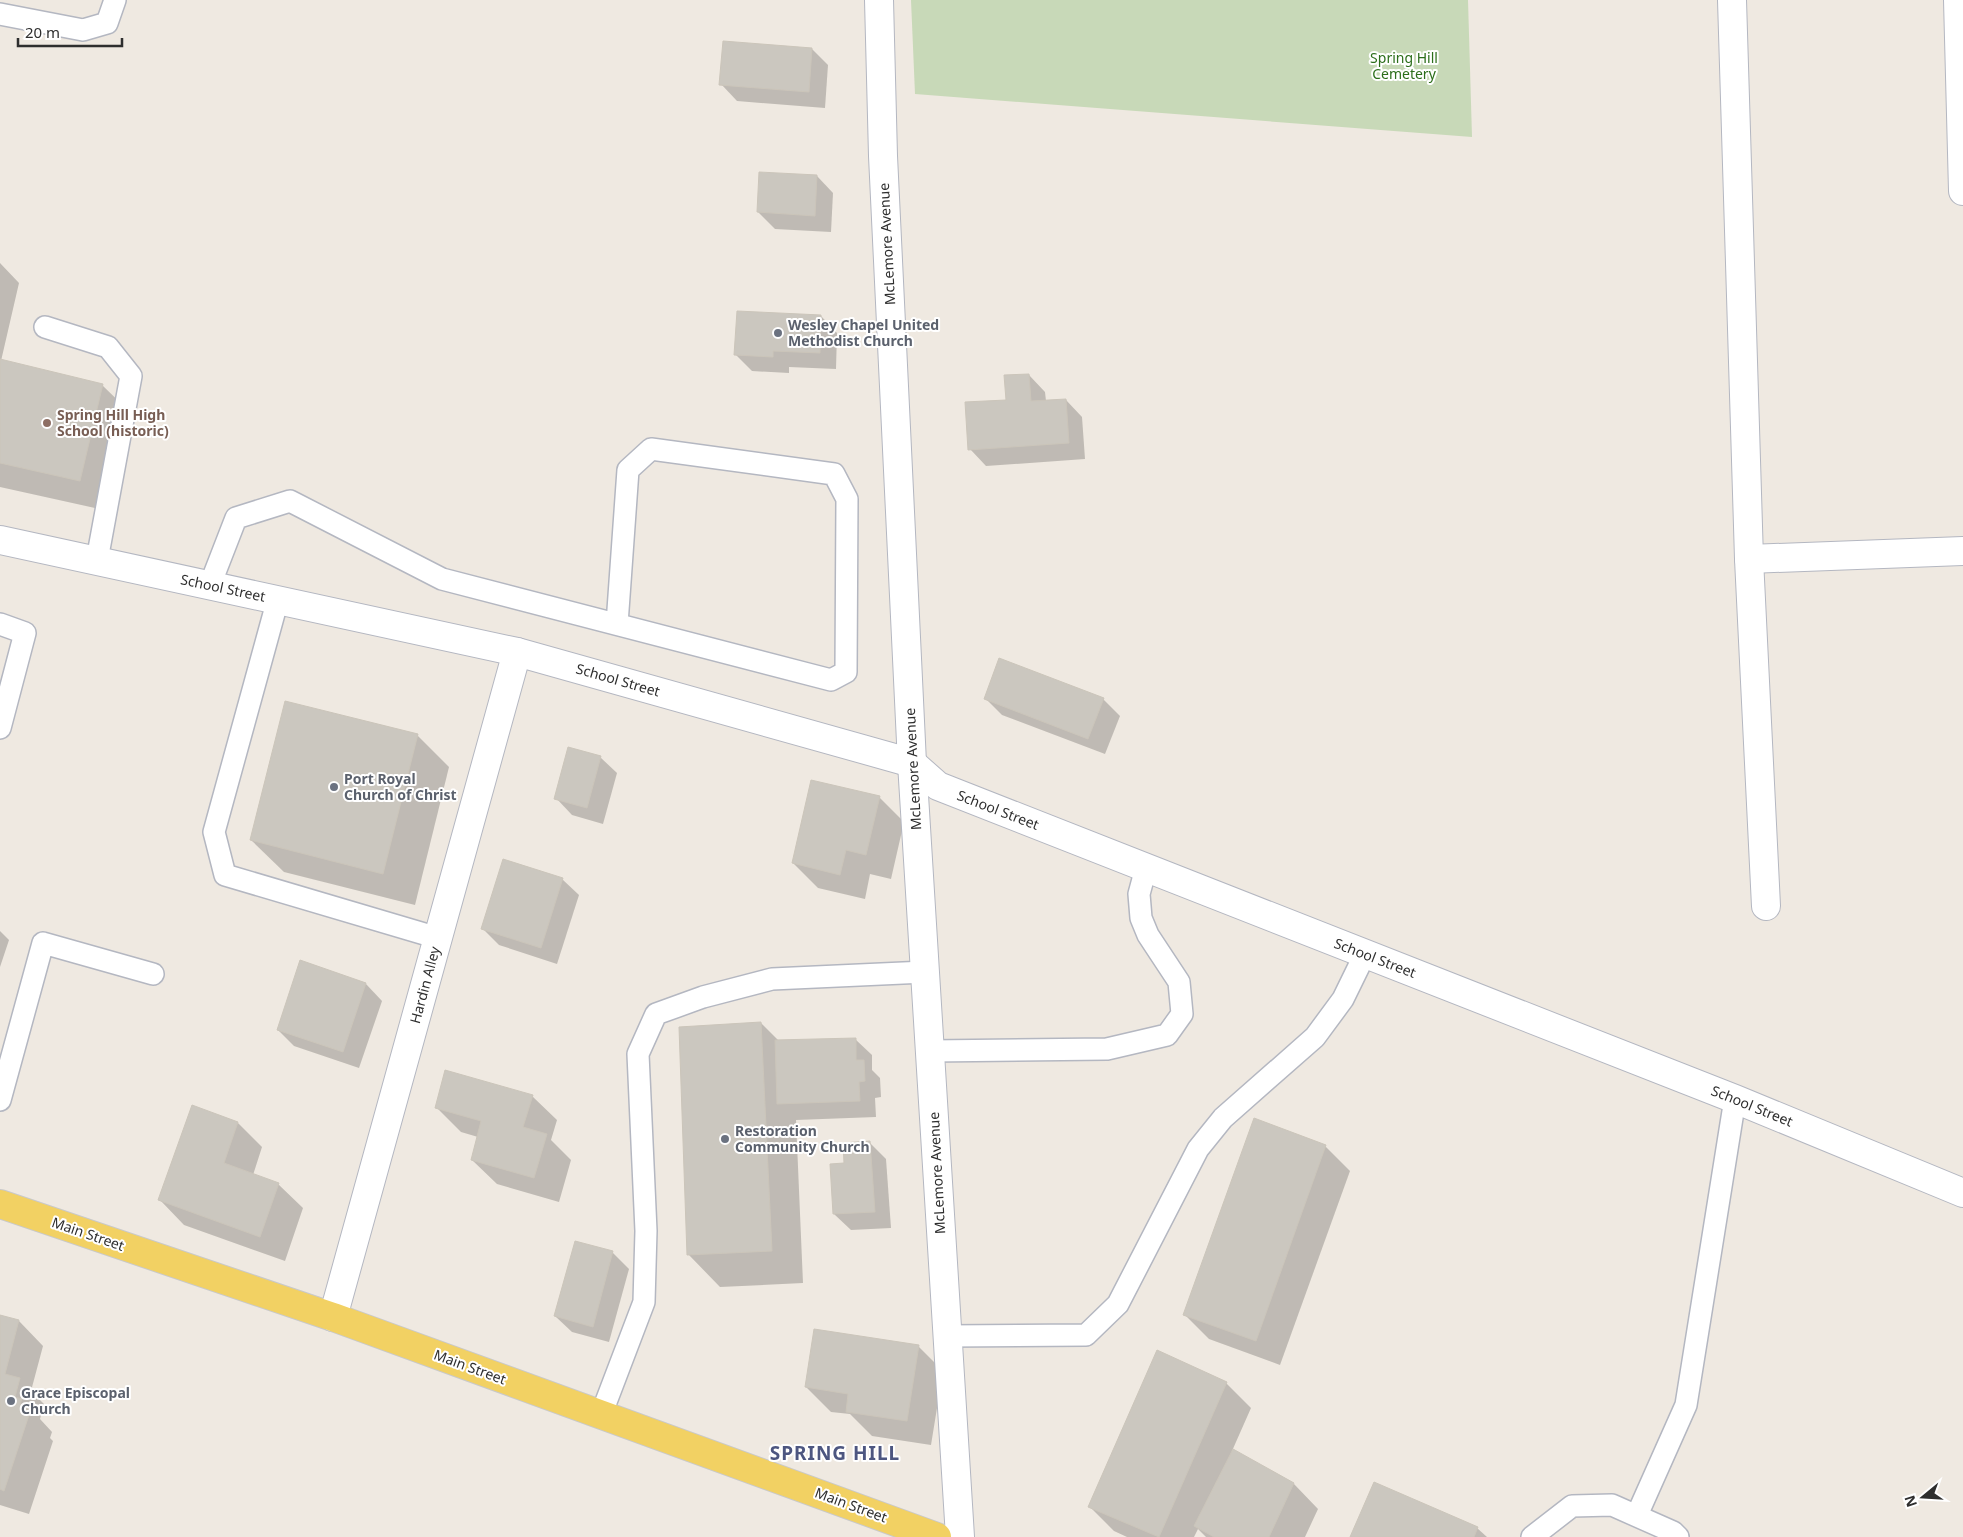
<svg xmlns="http://www.w3.org/2000/svg" width="1963" height="1537" font-family="'Noto Sans',sans-serif">
	<style>
		.cemetery { fill: #c8d9b8 }
		.shadow { fill: #0003 }
		.building { fill: #cbc7bf; stroke: #cbc5ba }
		.lines { fill: none; stroke-linecap: round; stroke-linejoin: round }
		.service-casing { stroke: #b4b7c1; stroke-width: 24 }
		.minor-casing { stroke: #b4b7c1; stroke-width: 30 }
		.tertiary-casing { stroke: #b4b7c1; stroke-width: 30 }
		.primary-casing { stroke: #c9c9c9; stroke-width: 30 }
		.service { stroke: #fff; stroke-width: 21 }
		.minor { stroke: #fff; stroke-width: 28 }
		.tertiary { stroke: #fff; stroke-width: 28 }
		.primary { stroke: #f2d163; stroke-width: 28 }
		.worship-dot { fill: #6b7280; stroke: #fff; stroke-width: 2 }
		.education-dot { fill: #8d6e63; stroke: #fff; stroke-width: 2 }
		.labels { text-anchor: middle; stroke-width: 4; stroke-linejoin: round; paint-order: stroke }
		.park-label { font-size: 14px; fill: #2c6e1b; stroke: #fff }
		.street-label { font-size: 14px; fill: #2e2e2e; stroke: #fff }
		.worship-label { font-size: 14px; font-weight: bold; fill: #5b616d; stroke: #fff; text-anchor: start }
		.education-label { font-size: 14px; font-weight: bold; fill: #785e54; stroke: #fff; text-anchor: start }
		.district-label { font-size: 19px; font-weight: bold; letter-spacing: 1px; fill: #4d5680; stroke: #fff }
	</style>
	<rect width="100%" height="100%" fill="#efe9e1"/>
	<!-- cemetery -->
	<path class="cemetery" d="M 911,0 L 1468,0 L 1472,137 L 915,94 Z"/>
	<!-- shadow -->
	<g class="shadow">
		<path d="M 812,49 L 828,65 L 825,108 L 737,101 L 721,84 Z"/>
		<path d="M 817,176 L 833,193 L 831,232 L 775,229 L 758,212 Z"/>
		<path d="M 0,263 L 19,283 L 1,361 L 102,385 L 135,417 L 113,512 L 0,487 Z"/>
		<path d="M 821,316 L 837,333 L 836,369 L 789,367 L 789,373 L 752,371 L 736,355 Z"/>
		<path d="M 1029,375 L 1045,392 L 1046,401 L 1066,400 L 1082,417 L 1085,459 L 986,466 L 970,449 Z"/>
		<path d="M 986,699 L 1103,699 L 1120,716 L 1105,754 L 1002,715 Z"/>
		<path d="M 417,735 L 449,767 L 415,905 L 284,872 L 251,840 Z"/>
		<path d="M 600,757 L 617,773 L 603,824 L 572,815 L 556,798 Z"/>
		<path d="M 879,797 L 904,822 L 891,879 L 870,874 L 865,899 L 818,888 L 793,863 Z"/>
		<path d="M 562,879 L 579,895 L 557,964 L 499,945 L 482,928 Z"/>
		<path d="M 0,931 L 9,940 L 0,967 Z"/>
		<path d="M 366,984 L 382,1001 L 359,1068 L 294,1046 L 278,1030 Z"/>
		<path d="M 761,1023 L 779,1041 L 855,1039 L 872,1055 L 872,1070 L 880,1078 L 881,1097 L 875,1098 L 876,1117 L 796,1120 L 803,1283 L 720,1287 L 688,1254 Z"/>
		<path d="M 532,1096 L 557,1120 L 551,1140 L 571,1160 L 559,1202 L 497,1184 L 472,1160 L 478,1137 L 461,1132 L 436,1107 Z"/>
		<path d="M 238,1123 L 262,1147 L 253,1175 L 278,1184 L 303,1208 L 285,1261 L 184,1225 L 160,1200 Z"/>
		<path d="M 870,1143 L 886,1159 L 891,1228 L 851,1230 L 834,1214 Z"/>
		<path d="M 1325,1146 L 1350,1171 L 1280,1365 L 1209,1339 L 1184,1314 Z"/>
		<path d="M 612,1252 L 629,1269 L 609,1342 L 572,1332 L 555,1316 Z"/>
		<path d="M 0,1316 L 19,1321 L 43,1346 L 31,1391 L 44,1404 L 40,1419 L 52,1432 L 50,1438 L 53,1441 L 29,1514 L 0,1505 Z"/>
		<path d="M 918,1346 L 943,1371 L 931,1445 L 872,1436 L 850,1414 L 831,1412 L 806,1387 Z"/>
		<path d="M 1226,1383 L 1251,1408 L 1232,1451 L 1294,1484 L 1318,1509 L 1305,1537 L 1206,1537 L 1198,1529 L 1194,1537 L 1127,1537 L 1114,1531 L 1089,1506 Z"/>
		<path d="M 1477,1528 L 1487,1537 L 1352,1537 Z"/>
	</g>
	<!-- building -->
	<g class="building">
		<path d="M 723,41 L 812,48 L 809,92 L 719,85 Z"/>
		<path d="M 759,172 L 817,175 L 815,216 L 757,212 Z"/>
		<path d="M 737,311 L 821,315 L 820,353 L 773,351 L 773,357 L 734,355 Z"/>
		<path d="M 0,359 L 103,384 L 80,481 L 0,463 Z"/>
		<path d="M 1029,374 L 1031,401 L 1066,399 L 1069,443 L 968,450 L 965,402 L 1006,400 L 1004,375 Z"/>
		<path d="M 999,658 L 1104,698 L 1088,739 L 984,699 Z"/>
		<path d="M 285,701 L 418,734 L 383,874 L 250,840 Z"/>
		<path d="M 568,747 L 601,756 L 587,808 L 554,799 Z"/>
		<path d="M 811,780 L 880,796 L 866,855 L 846,850 L 840,875 L 792,863 Z"/>
		<path d="M 503,859 L 563,878 L 541,948 L 481,929 Z"/>
		<path d="M 300,960 L 366,983 L 343,1052 L 277,1030 Z"/>
		<path d="M 761,1022 L 772,1251 L 687,1255 L 679,1027 Z"/>
		<path d="M 856,1038 L 856,1060 L 864,1060 L 865,1081 L 859,1082 L 860,1101 L 777,1104 L 775,1040 Z"/>
		<path d="M 445,1070 L 533,1095 L 523,1127 L 547,1134 L 534,1178 L 471,1160 L 481,1121 L 435,1108 Z"/>
		<path d="M 192,1105 L 238,1122 L 224,1163 L 279,1183 L 260,1237 L 158,1200 Z"/>
		<path d="M 1254,1118 L 1326,1145 L 1256,1341 L 1183,1315 Z"/>
		<path d="M 870,1141 L 875,1212 L 833,1214 L 830,1164 L 844,1163 L 843,1143 Z"/>
		<path d="M 575,1241 L 613,1251 L 593,1327 L 554,1316 Z"/>
		<path d="M 0,1315 L 19,1320 L 5,1374 L 20,1378 L 15,1397 L 22,1399 L 20,1404 L 28,1406 L 26,1412 L 29,1415 L 4,1491 L 0,1489 Z"/>
		<path d="M 814,1329 L 919,1345 L 907,1421 L 846,1412 L 848,1394 L 805,1387 Z"/>
		<path d="M 1157,1350 L 1227,1382 L 1159,1537 L 1088,1507 Z"/>
		<path d="M 1233,1449 L 1294,1483 L 1269,1537 L 1214,1537 L 1194,1526 Z"/>
		<path d="M 1374,1482 L 1478,1527 L 1474,1537 L 1350,1537 Z"/>
	</g>
	<g class="lines">
		<defs>
			<g id="service">
				<path d="M 0,14 L 83,30 L 107,23 L 115,0"/>
				<path d="M 45,327 L 108,347 L 131,376 L 97,560"/>
				<path d="M 210,585 L 236,518 L 290,501 L 442,579 L 831,680 L 846,672 L 847,499 L 834,474 L 651,449 L 628,470 L 617,624"/>
				<path d="M 278,599 L 214,832 L 225,875 L 438,938"/>
				<path d="M 0,624 L 25,633 L 0,728"/>
				<path d="M 930,1051 L 1107,1049 L 1167,1035 L 1182,1014 L 1179,982 L 1148,935 L 1141,918 L 1139,894 L 1146,868"/>
				<path d="M 0,1100 L 43,943 L 153,974"/>
				<path d="M 947,1336 L 1086,1335 L 1118,1304 L 1198,1149 L 1223,1118 L 1315,1037 L 1343,999 L 1365,954"/>
				<path d="M 601,1415 L 644,1302 L 646,1231 L 638,1054 L 656,1014 L 703,997 L 772,979 L 925,972"/>
				<path d="M 1637,1515 L 1686,1405 L 1735,1099"/>
				<path d="M 1532,1537 L 1572,1506 L 1612,1505 L 1673,1532 L 1678,1537"/>
			</g>
			<g id="minor">
				<path d="M 1732,0 L 1749,559 L 1766,906"/>
				<path d="M 1958,0 L 1963,191"/>
				<path d="M 0,540 L 517,652 L 912,763 L 938,786 L 1735,1099 L 1963,1193"/>
				<path d="M 1749,559 L 1963,551"/>
				<path d="M 333,1317 L 517,652"/>
			</g>
			<path id="tertiary" d="M 879,0 L 883,156 L 912,763 L 960,1537"/>
			<path id="primary" d="M 0,1204 L 333,1317 L 937,1537"/>
		</defs>
		<!-- service casing -->
		<use href="#service" class="service-casing"/>
		<!-- minor casing -->
		<use href="#minor" class="minor-casing"/>
		<!-- tertiary casing -->
		<use href="#tertiary" class="tertiary-casing"/>
		<!-- primary casing -->
		<use href="#primary" class="primary-casing"/>
		<!-- service -->
		<use href="#service" class="service"/>
		<!-- minor -->
		<use href="#minor" class="minor"/>
		<!-- tertiary -->
		<use href="#tertiary" class="tertiary"/>
		<!-- primary -->
		<use href="#primary" class="primary"/>
	</g>
	<!-- markers -->
	<g class="worship-dot">
		<circle cx="778" cy="333" r="5"/>
		<circle cx="334" cy="787" r="5"/>
		<circle cx="725" cy="1139" r="5"/>
		<circle cx="11" cy="1401" r="5"/>
	</g>
	<circle class="education-dot" cx="47" cy="423" r="5"/>
	<g class="labels">
		<!-- park labels -->
		<g class="park-label">
			<text x="1404" y="63">Spring Hill<tspan x="1404" dy="16">Cemetery</tspan></text>
		</g>
		<!-- street labels -->
		<g class="street-label">
			<text transform="translate(887 244) rotate(-93)" y="5">McLemore Avenue</text>
			<text transform="translate(223 588) rotate(12)" y="5">School Street</text>
			<text transform="translate(618 680) rotate(16)" y="5">School Street</text>
			<text transform="translate(913 769) rotate(-93)" y="5">McLemore Avenue</text>
			<text transform="translate(998 810) rotate(21)" y="5">School Street</text>
			<text transform="translate(1375 958) rotate(21)" y="5">School Street</text>
			<text transform="translate(425 985) rotate(-75)" y="5">Hardin Alley</text>
			<text transform="translate(1752 1106) rotate(22)" y="5">School Street</text>
			<text transform="translate(937 1173) rotate(-93)" y="5">McLemore Avenue</text>
			<text transform="translate(88 1234) rotate(19)" y="5">Main Street</text>
			<text transform="translate(470 1367) rotate(20)" y="5">Main Street</text>
			<text transform="translate(851 1505) rotate(20)" y="5">Main Street</text>
		</g>
		<!-- worship labels -->
		<g class="worship-label">
			<text x="788" y="330">Wesley Chapel United<tspan x="788" dy="16">Methodist Church</tspan></text>
			<text x="344" y="784">Port Royal<tspan x="344" dy="16">Church of Christ</tspan></text>
			<text x="735" y="1136">Restoration<tspan x="735" dy="16">Community Church</tspan></text>
			<text x="21" y="1398">Grace Episcopal<tspan x="21" dy="16">Church</tspan></text>
		</g>
		<!-- education labels -->
		<g class="education-label">
			<text x="57" y="420">Spring Hill High<tspan x="57" dy="16">School (historic)</tspan></text>
		</g>
		<!-- district labels -->
		<g class="district-label">
			<text x="835" y="1460">SPRING HILL</text>
		</g>
	</g>
	<!-- north arrow -->
	<g transform="translate(1923 1497) rotate(252)" stroke="#ffffff" stroke-width="4" paint-order="stroke">
	<path d="M0-4L9 19L0 12L-9 19Z" fill="#2e2e2e"/>
	<text y="-8" font-size="14" font-weight="bold" text-anchor="middle" fill="#2e2e2e">N</text>
	</g>
	<!-- scale -->
	<path d="M18 38v8h104v-8" fill="none" stroke="#2e2e2e" stroke-width="2.5"/>
	<text x="25" y="38" font-size="15" fill="#2e2e2e" stroke="#ffffff" stroke-width="4" paint-order="stroke">20 m</text>
</svg>
